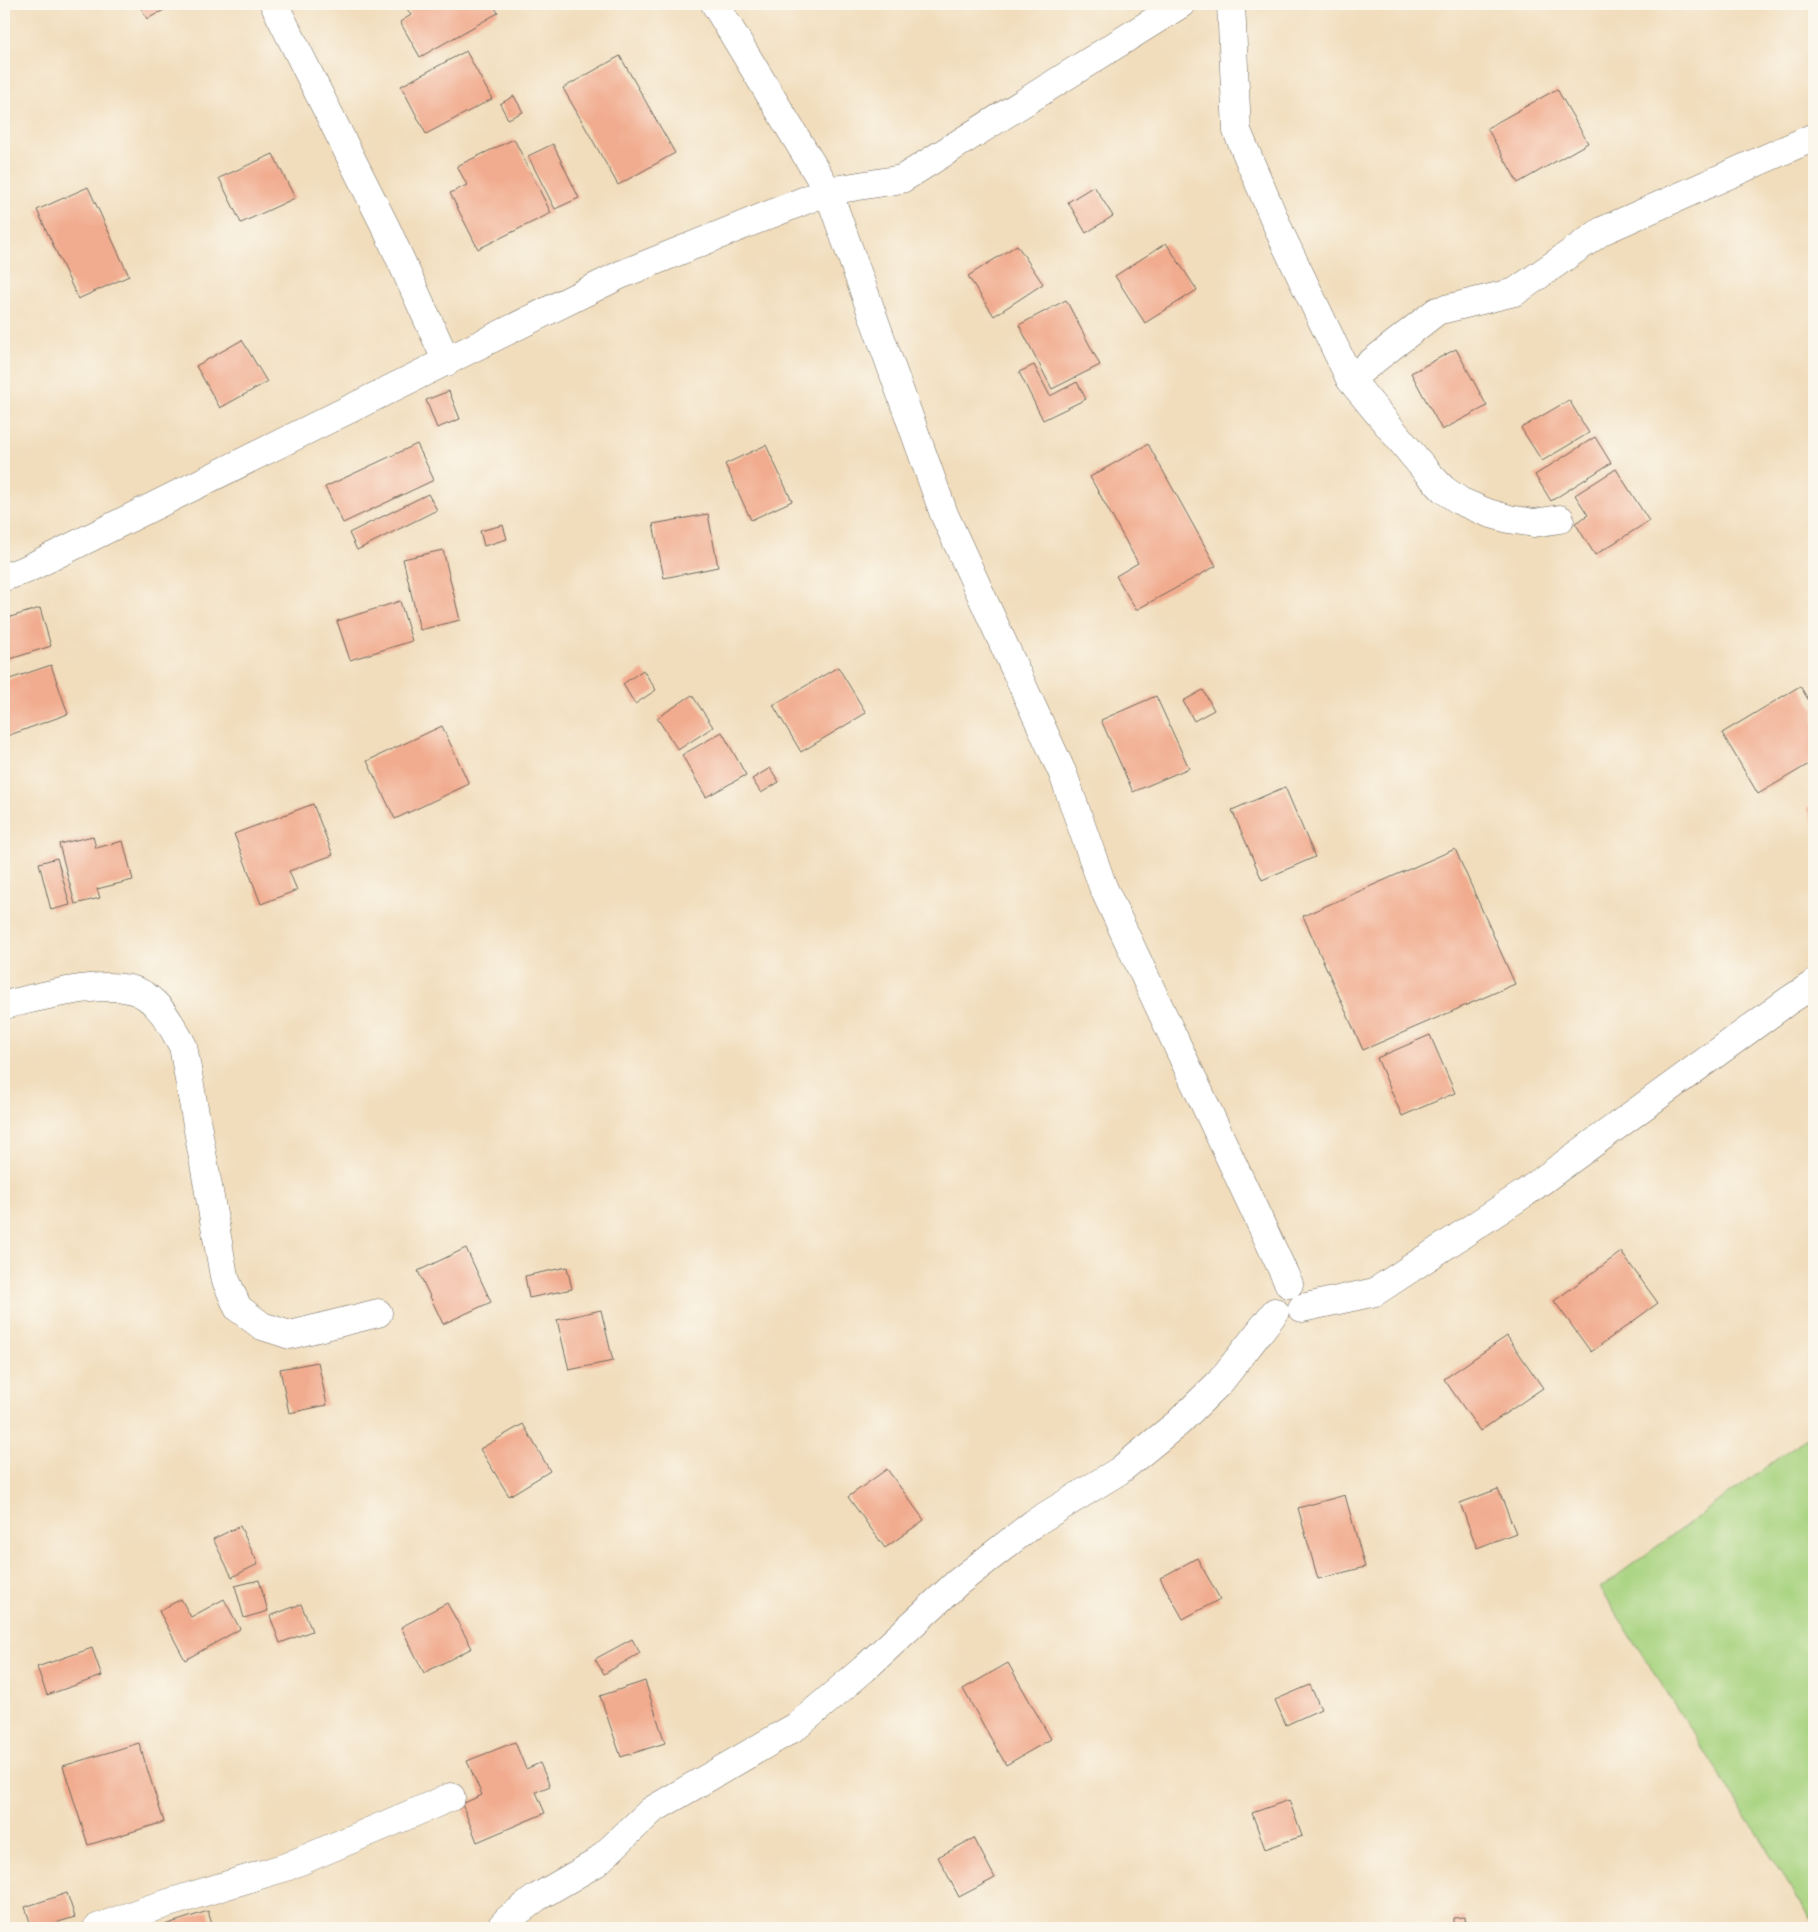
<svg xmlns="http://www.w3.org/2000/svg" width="1818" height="1932" font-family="Kalam,sans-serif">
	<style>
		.green { fill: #a7d37f; stroke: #697f55 }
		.building { fill: #f1ab8e }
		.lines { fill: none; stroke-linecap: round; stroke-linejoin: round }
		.minor-casing { stroke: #70695e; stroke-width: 29 }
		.minor { stroke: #fff; stroke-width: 28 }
	</style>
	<rect width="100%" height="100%" fill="#fbf7ec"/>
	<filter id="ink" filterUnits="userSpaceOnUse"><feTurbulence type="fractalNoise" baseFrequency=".02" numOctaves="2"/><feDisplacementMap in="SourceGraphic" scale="10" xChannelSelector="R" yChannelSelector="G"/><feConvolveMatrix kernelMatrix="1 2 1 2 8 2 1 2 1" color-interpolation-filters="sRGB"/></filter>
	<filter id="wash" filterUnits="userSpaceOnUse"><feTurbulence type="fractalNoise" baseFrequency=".0096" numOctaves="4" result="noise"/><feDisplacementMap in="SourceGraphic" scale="20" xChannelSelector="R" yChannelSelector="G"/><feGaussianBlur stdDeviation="1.12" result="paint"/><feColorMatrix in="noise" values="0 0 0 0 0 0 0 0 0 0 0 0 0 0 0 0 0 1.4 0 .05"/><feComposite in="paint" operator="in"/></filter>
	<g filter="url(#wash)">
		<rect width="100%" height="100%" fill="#f1ddbc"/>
		<!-- green -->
		<path class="green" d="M 1814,1432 L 1814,1923 L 1600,1588 Z"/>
		<g id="blocks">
			<!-- building -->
			<g class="building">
				<path d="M 139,4 L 175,4 L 147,19 Z"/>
				<path d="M 404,4 L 493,4 L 498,13 L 420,57 L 400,22 L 411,15 Z"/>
				<path d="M 466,51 L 492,99 L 426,134 L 401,86 Z"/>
				<path d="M 620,56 L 675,153 L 618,185 L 563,88 Z"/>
				<path d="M 1557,89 L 1588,143 L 1518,183 L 1487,128 Z"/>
				<path d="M 514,96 L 523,112 L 508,119 L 500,104 Z"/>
				<path d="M 514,139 L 551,213 L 478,249 L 450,193 L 467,185 L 457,166 Z"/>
				<path d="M 553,144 L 579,198 L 555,209 L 528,156 Z"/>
				<path d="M 273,154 L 295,198 L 241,223 L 219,178 Z"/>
				<path d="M 1094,186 L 1113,216 L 1086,233 L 1068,202 Z"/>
				<path d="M 88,187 L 129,276 L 78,299 L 37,210 Z"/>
				<path d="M 1166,243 L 1197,290 L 1145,323 L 1115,276 Z"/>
				<path d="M 1017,245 L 1043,284 L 994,316 L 968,276 Z"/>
				<path d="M 1066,300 L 1100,365 L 1052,389 L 1019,325 Z"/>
				<path d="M 242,340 L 267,382 L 220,408 L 196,366 Z"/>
				<path d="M 1456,349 L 1487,406 L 1442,430 L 1411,373 Z"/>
				<path d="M 1034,365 L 1050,396 L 1077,382 L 1086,399 L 1043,420 L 1019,372 Z"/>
				<path d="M 449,391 L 460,419 L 437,428 L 426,400 Z"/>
				<path d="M 1569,400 L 1589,433 L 1542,461 L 1521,428 Z"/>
				<path d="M 1595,437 L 1611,463 L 1551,501 L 1535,475 Z"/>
				<path d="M 417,444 L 434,480 L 343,523 L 325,487 Z"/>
				<path d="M 1148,444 L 1216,566 L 1136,610 L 1116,576 L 1138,563 L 1090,477 Z"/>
				<path d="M 766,445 L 792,501 L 751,520 L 725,464 Z"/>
				<path d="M 1616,469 L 1649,521 L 1595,555 L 1575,523 L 1588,515 L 1575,495 Z"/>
				<path d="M 428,494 L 437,510 L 357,550 L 349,533 Z"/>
				<path d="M 708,514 L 718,567 L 664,578 L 653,524 Z"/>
				<path d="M 503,525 L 507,539 L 484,546 L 480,531 Z"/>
				<path d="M 443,550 L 460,620 L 420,630 L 403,559 Z"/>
				<path d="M 400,601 L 412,641 L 350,660 L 337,621 Z"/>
				<path d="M 40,608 L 51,646 L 4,661 L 4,619 Z"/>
				<path d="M 51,665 L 68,714 L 7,736 L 4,726 L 4,681 Z"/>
				<path d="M 838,667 L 866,713 L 801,752 L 773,705 Z"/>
				<path d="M 643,670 L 656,690 L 635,704 L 623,684 Z"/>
				<path d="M 1800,686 L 1814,709 L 1814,761 L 1758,794 L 1722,733 Z"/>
				<path d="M 1203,690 L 1214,710 L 1194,721 L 1183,701 Z"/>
				<path d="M 692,695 L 713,727 L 678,750 L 657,718 Z"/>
				<path d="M 1156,696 L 1189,768 L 1133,792 L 1101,720 Z"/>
				<path d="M 442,726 L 469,784 L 395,819 L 367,761 Z"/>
				<path d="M 722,732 L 746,775 L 706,797 L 682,755 Z"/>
				<path d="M 770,768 L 779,782 L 761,793 L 752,779 Z"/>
				<path d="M 1285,787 L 1315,857 L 1262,880 L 1232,810 Z"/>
				<path d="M 313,804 L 333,855 L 289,871 L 297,890 L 261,904 L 234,834 Z"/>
				<path d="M 1814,804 L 1814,823 L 1807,808 Z"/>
				<path d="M 93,836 L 96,848 L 123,841 L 133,880 L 97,889 L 100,898 L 75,904 L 59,844 Z"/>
				<path d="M 1455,849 L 1515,984 L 1363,1050 L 1303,916 Z"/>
				<path d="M 57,858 L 70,905 L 51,910 L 39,863 Z"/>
				<path d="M 1430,1035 L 1455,1093 L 1402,1116 L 1377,1058 Z"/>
				<path d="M 466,1248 L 491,1302 L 443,1324 L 418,1271 Z"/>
				<path d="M 1621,1252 L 1658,1303 L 1591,1352 L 1554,1301 Z"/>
				<path d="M 567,1267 L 572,1289 L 529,1298 L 525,1276 Z"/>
				<path d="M 601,1310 L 613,1361 L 569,1370 L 557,1320 Z"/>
				<path d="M 1507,1336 L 1543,1388 L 1480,1431 L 1444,1379 Z"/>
				<path d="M 318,1362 L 327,1405 L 289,1413 L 280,1369 Z"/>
				<path d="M 523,1424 L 550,1471 L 509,1496 L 480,1449 Z"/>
				<path d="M 887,1469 L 924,1520 L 885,1548 L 848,1497 Z"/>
				<path d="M 1498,1489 L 1516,1533 L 1477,1548 L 1460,1503 Z"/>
				<path d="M 1345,1495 L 1365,1567 L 1318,1579 L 1298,1508 Z"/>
				<path d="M 240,1526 L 258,1564 L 232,1577 L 213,1539 Z"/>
				<path d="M 1197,1558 L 1220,1599 L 1183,1619 L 1160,1578 Z"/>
				<path d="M 259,1580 L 268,1611 L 244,1618 L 235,1586 Z"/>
				<path d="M 181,1599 L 191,1617 L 224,1599 L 240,1629 L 185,1660 L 159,1611 Z"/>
				<path d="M 447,1603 L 472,1648 L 424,1673 L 401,1627 Z"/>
				<path d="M 301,1604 L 312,1631 L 280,1643 L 270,1616 Z"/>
				<path d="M 632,1639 L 640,1653 L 604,1674 L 595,1659 Z"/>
				<path d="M 92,1648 L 102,1676 L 47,1695 L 37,1667 Z"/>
				<path d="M 1008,1663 L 1051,1739 L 1006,1765 L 963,1689 Z"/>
				<path d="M 645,1681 L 665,1743 L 621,1757 L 600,1696 Z"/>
				<path d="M 1310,1685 L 1321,1709 L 1286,1725 L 1275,1700 Z"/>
				<path d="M 515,1742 L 526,1769 L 540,1763 L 550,1786 L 536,1792 L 545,1813 L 477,1842 L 462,1804 L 482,1795 L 467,1761 Z"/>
				<path d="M 139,1743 L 164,1822 L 88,1845 L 63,1766 Z"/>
				<path d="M 1289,1800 L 1302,1836 L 1265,1849 L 1252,1813 Z"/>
				<path d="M 974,1838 L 995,1878 L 959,1897 L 938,1857 Z"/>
				<path d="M 67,1893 L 75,1917 L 39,1928 L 32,1928 L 25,1907 Z"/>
				<path d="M 208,1911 L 213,1928 L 155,1928 Z"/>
				<path d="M 1465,1917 L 1466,1928 L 1453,1928 L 1453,1918 Z"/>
			</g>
		</g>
	</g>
	<g filter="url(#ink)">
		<use href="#blocks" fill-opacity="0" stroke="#70695e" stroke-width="1"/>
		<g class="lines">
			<defs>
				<g id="minor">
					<path d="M 274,4 L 387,230 L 447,362"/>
					<path d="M 715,4 L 828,191 L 944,514 L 1063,774 L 1103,887 L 1289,1284"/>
					<path d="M 1231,4 L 1237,131 L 1282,237 L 1350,379 L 1426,471 L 1443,489 L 1460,501 L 1488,513 L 1509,519 L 1534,523 L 1560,519"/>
					<path d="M 1350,379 L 1437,311 L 1515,292 L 1602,231 L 1814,137"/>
					<path d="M 4,577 L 25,570 L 620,275 L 828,191 L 902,179 L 1181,4"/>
					<path d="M 4,1005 C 37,998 114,975 144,995 C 163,1007 172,1027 183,1046 L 224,1276 L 238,1308 L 262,1326 L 290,1335 L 378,1313"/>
					<path d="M 1302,1308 L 1375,1292 L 1525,1193 L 1788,1001 L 1814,984"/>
					<path d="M 97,1928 L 149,1909 L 286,1867 L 451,1797"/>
					<path d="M 500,1928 L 507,1920 L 536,1898 L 596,1863 L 652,1810 L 797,1726 L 864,1669 L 957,1583 L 1034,1523 L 1119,1471 L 1178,1423 L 1220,1382 L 1275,1312"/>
				</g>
			</defs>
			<!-- minor casing -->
			<use href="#minor" class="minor-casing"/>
			<!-- minor -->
			<use href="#minor" class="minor"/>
		</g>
	</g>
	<!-- margin -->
	<rect width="1818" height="1932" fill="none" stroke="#fbf7ec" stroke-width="20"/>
</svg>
